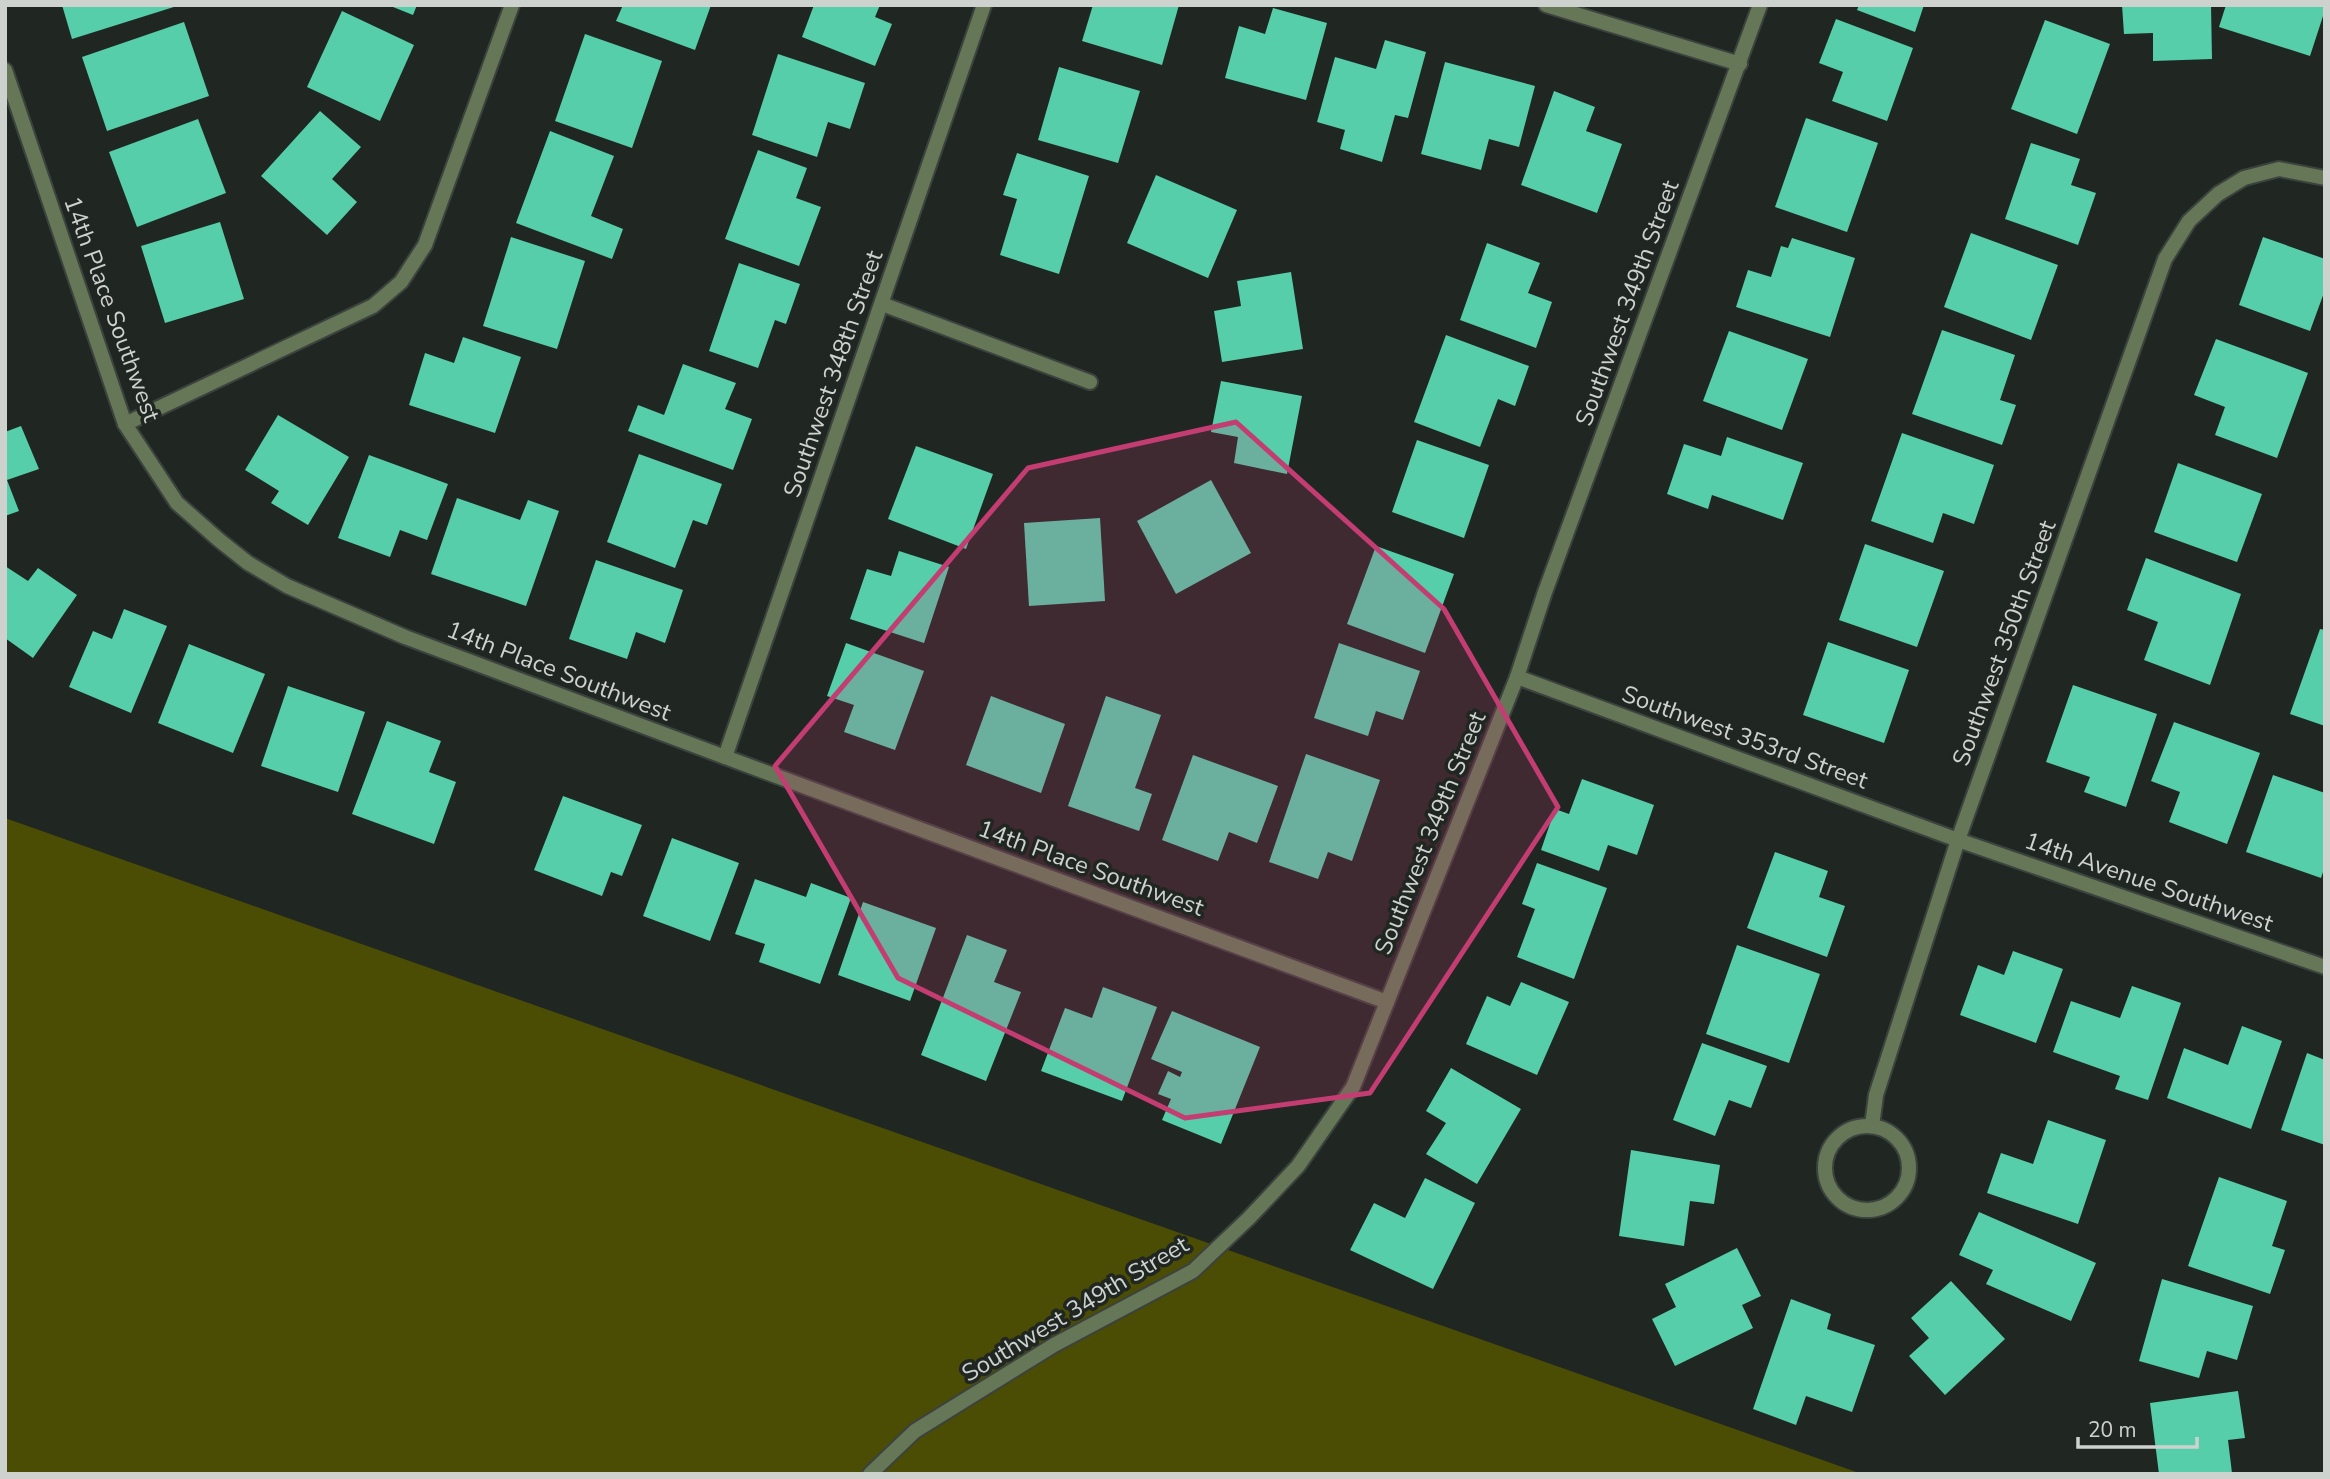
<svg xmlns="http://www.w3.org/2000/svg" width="2330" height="1479" font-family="'Nunito Sans',sans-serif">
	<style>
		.green { fill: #4b4d05 }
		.building { fill: #56ceaa }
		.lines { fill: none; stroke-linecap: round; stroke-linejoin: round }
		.minor-casing { stroke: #3c423d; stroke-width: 18 }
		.minor { stroke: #657756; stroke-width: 14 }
		.marked { fill: #c43d72; fill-opacity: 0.2; stroke: #c43d72; stroke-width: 5; stroke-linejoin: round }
		.labels { text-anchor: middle; stroke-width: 7; stroke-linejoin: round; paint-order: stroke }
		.street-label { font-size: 24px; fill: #ced2cf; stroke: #202621 }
	</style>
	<rect width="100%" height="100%" fill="#202621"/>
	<!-- green -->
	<path class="green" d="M 5,818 L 1862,1474 L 5,1474 Z"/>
	<!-- building -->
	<g class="building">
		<path d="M 62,5 L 177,5 L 177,6 L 72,39 Z"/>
		<path d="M 388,5 L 417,5 L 413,15 Z"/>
		<path d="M 623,5 L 711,5 L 695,50 L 616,21 Z"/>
		<path d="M 814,5 L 880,5 L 875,17 L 892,24 L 875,66 L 802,37 Z"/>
		<path d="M 1093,5 L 1179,5 L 1162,65 L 1082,41 Z"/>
		<path d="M 1859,5 L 1924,5 L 1915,32 L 1857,10 Z"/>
		<path d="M 2122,5 L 2211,5 L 2212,59 L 2153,61 L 2153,33 L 2124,34 Z"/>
		<path d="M 2226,5 L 2325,5 L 2325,10 L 2310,56 L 2219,27 Z"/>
		<path d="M 1273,8 L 1327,23 L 1306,100 L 1225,78 L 1239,26 L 1265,34 Z"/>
		<path d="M 342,11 L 414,45 L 380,121 L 307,87 Z"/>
		<path d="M 1836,19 L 1913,48 L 1887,121 L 1832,101 L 1843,72 L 1819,63 Z"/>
		<path d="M 2045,20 L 2110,44 L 2077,134 L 2011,109 Z"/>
		<path d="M 184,22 L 209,96 L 107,131 L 82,57 Z"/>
		<path d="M 585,34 L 662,61 L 632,148 L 555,121 Z"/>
		<path d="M 1385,40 L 1426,52 L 1408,118 L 1395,115 L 1382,162 L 1340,149 L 1345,130 L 1317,122 L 1335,57 L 1376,69 Z"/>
		<path d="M 778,54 L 865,83 L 850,129 L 828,122 L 817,157 L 752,135 Z"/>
		<path d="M 1445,62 L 1535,86 L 1519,147 L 1489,139 L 1481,170 L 1421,154 Z"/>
		<path d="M 1059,67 L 1140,91 L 1118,163 L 1038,140 Z"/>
		<path d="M 1554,91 L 1595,107 L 1586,131 L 1622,144 L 1597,213 L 1521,185 Z"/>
		<path d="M 320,111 L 361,147 L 332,179 L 357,202 L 327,235 L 261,176 Z"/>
		<path d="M 1806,118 L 1878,143 L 1847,232 L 1775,207 Z"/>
		<path d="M 198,119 L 226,193 L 137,227 L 109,152 Z"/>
		<path d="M 550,131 L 614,156 L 591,216 L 623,229 L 612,259 L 516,223 Z"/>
		<path d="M 2031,143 L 2080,159 L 2071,185 L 2096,193 L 2078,245 L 2005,219 Z"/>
		<path d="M 758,150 L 807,168 L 796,198 L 821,207 L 799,266 L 725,239 Z"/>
		<path d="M 1017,153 L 1089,176 L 1059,274 L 1000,255 L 1017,199 L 1003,195 Z"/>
		<path d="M 1156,175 L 1237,210 L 1208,278 L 1127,243 Z"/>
		<path d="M 220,222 L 244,299 L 165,323 L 141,246 Z"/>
		<path d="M 1971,233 L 2058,265 L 2031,340 L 1944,307 Z"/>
		<path d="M 511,237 L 585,261 L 557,349 L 483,326 Z"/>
		<path d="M 2263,237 L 2325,259 L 2325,290 L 2310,331 L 2239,305 Z"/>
		<path d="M 1792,238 L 1855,258 L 1830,337 L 1736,307 L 1748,270 L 1771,277 L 1781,246 L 1788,248 Z"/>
		<path d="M 1487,243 L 1540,263 L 1528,293 L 1552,302 L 1536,348 L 1460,320 Z"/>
		<path d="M 739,263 L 800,284 L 786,324 L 775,320 L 758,368 L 709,351 Z"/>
		<path d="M 1291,272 L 1303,349 L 1222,362 L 1214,311 L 1241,306 L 1237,281 Z"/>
		<path d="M 1942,330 L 2015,355 L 2000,400 L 2016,405 L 2002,445 L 1912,414 Z"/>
		<path d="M 1729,331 L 1808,359 L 1782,430 L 1703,401 Z"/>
		<path d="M 1446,335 L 1529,366 L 1515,406 L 1498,399 L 1480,447 L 1414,422 Z"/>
		<path d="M 463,337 L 521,357 L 495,433 L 409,405 L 425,353 L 454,363 Z"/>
		<path d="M 2216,339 L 2308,373 L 2277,458 L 2215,435 L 2225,407 L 2194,395 Z"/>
		<path d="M 683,364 L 736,383 L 725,409 L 752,419 L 733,470 L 628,431 L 638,405 L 664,415 Z"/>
		<path d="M 1221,381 L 1302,396 L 1287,474 L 1234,463 L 1238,437 L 1211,432 Z"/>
		<path d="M 278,415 L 349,457 L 308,525 L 271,503 L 279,491 L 245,470 Z"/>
		<path d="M 21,426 L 39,469 L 7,480 L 19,511 L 5,516 L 5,432 Z"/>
		<path d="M 1902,433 L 1994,465 L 1974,524 L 1943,513 L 1933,543 L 1871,521 Z"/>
		<path d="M 1727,437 L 1803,463 L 1783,520 L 1712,495 L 1708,509 L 1667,494 L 1684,444 L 1721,456 Z"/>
		<path d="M 1417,440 L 1489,465 L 1464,538 L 1392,512 Z"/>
		<path d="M 916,446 L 993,474 L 966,549 L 888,519 Z"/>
		<path d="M 639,454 L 722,484 L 707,525 L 693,520 L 675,568 L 607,542 Z"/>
		<path d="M 369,455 L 448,484 L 427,540 L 400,530 L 390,557 L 338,538 Z"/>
		<path d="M 2178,463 L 2262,494 L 2237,562 L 2154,532 Z"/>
		<path d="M 1211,480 L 1251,553 L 1176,594 L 1137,521 Z"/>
		<path d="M 457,498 L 520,520 L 528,500 L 559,511 L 526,606 L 431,574 Z"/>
		<path d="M 1100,518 L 1105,601 L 1029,606 L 1024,523 Z"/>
		<path d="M 1865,544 L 1944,571 L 1917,647 L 1839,620 Z"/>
		<path d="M 1376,546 L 1454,574 L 1425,653 L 1347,624 Z"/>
		<path d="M 899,551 L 949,567 L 924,643 L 850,619 L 867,569 L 891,576 Z"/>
		<path d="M 2146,558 L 2241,594 L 2210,685 L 2144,660 L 2158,622 L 2127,610 Z"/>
		<path d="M 596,560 L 683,590 L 665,643 L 636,632 L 627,659 L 569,639 Z"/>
		<path d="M 5,566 L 28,581 L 38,568 L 77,595 L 33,658 L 5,638 Z"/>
		<path d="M 124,609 L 167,626 L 131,713 L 69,687 L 93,631 L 112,639 Z"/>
		<path d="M 2320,629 L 2325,630 L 2325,726 L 2290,714 Z"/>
		<path d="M 1828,642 L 1909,670 L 1884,743 L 1803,715 Z"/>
		<path d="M 846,643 L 924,671 L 895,750 L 844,732 L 854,705 L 827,696 Z"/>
		<path d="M 1339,643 L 1420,671 L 1403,720 L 1376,711 L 1368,736 L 1314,718 Z"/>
		<path d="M 189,644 L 265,674 L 233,753 L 158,723 Z"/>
		<path d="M 2073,685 L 2157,714 L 2126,807 L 2084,792 L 2090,777 L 2046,762 Z"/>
		<path d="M 288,686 L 365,712 L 338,792 L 261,766 Z"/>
		<path d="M 991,696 L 1065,724 L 1041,793 L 966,765 Z"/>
		<path d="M 1106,696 L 1161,715 L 1135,788 L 1152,794 L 1139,831 L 1068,806 Z"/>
		<path d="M 387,721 L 441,741 L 429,772 L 456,782 L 434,844 L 352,814 Z"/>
		<path d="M 2174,722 L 2260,753 L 2227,844 L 2169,822 L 2180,792 L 2151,781 Z"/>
		<path d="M 1306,754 L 1380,780 L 1352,861 L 1328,852 L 1318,879 L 1269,862 Z"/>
		<path d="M 1193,755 L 1278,786 L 1257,843 L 1229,832 L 1218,861 L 1162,840 Z"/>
		<path d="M 2273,775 L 2325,793 L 2325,866 L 2321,878 L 2246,852 Z"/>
		<path d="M 1582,779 L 1654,805 L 1637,855 L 1608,845 L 1599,871 L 1541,850 L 1555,809 L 1569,814 Z"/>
		<path d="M 563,796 L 642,825 L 622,876 L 611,872 L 602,896 L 534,870 Z"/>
		<path d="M 672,838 L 739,863 L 710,941 L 643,916 Z"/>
		<path d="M 1775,852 L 1828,871 L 1819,897 L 1845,906 L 1827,957 L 1747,928 Z"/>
		<path d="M 1537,863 L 1607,888 L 1574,979 L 1517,957 L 1535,909 L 1522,904 Z"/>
		<path d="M 755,879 L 806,897 L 811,883 L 851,898 L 820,984 L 759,962 L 765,944 L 735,934 Z"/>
		<path d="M 863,902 L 936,928 L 910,1001 L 838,975 Z"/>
		<path d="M 967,935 L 1007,950 L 994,982 L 1021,992 L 986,1081 L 921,1055 Z"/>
		<path d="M 1737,945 L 1820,974 L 1789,1063 L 1706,1034 Z"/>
		<path d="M 2013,951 L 2063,969 L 2036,1043 L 1960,1015 L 1978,965 L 2004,975 Z"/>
		<path d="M 1521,982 L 1569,1002 L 1537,1075 L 1466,1044 L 1487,996 L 1510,1006 Z"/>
		<path d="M 2132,986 L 2181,1003 L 2148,1100 L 2115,1089 L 2120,1076 L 2053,1052 L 2071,1001 L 2120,1018 Z"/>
		<path d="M 1103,987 L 1157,1007 L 1122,1101 L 1041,1071 L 1065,1008 L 1092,1018 Z"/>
		<path d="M 1172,1011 L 1260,1047 L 1221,1144 L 1162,1120 L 1171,1099 L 1158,1094 L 1168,1071 L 1180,1077 L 1182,1072 L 1151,1059 Z"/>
		<path d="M 2242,1026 L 2282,1041 L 2251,1129 L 2167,1098 L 2184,1048 L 2228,1065 Z"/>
		<path d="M 1702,1043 L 1767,1066 L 1751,1108 L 1729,1100 L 1715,1136 L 1673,1120 Z"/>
		<path d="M 2307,1053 L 2325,1060 L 2325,1145 L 2281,1130 Z"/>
		<path d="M 1451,1068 L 1521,1109 L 1477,1184 L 1426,1154 L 1446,1123 L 1426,1111 Z"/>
		<path d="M 2048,1120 L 2106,1140 L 2078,1224 L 1987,1193 L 2001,1153 L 2033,1164 Z"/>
		<path d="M 1631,1150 L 1720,1165 L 1714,1204 L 1690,1201 L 1684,1246 L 1619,1236 Z"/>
		<path d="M 2219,1177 L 2287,1201 L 2272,1246 L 2285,1250 L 2270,1294 L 2188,1266 Z"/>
		<path d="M 1425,1178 L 1475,1203 L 1433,1289 L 1350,1250 L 1374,1203 L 1405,1218 Z"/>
		<path d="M 1979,1212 L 2096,1263 L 2071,1321 L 1986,1284 L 1993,1270 L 1959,1255 Z"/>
		<path d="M 1737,1248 L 1761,1296 L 1742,1305 L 1753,1328 L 1675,1366 L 1652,1319 L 1676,1307 L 1665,1284 Z"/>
		<path d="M 2162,1279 L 2253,1306 L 2237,1360 L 2207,1351 L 2199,1378 L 2139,1361 Z"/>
		<path d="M 1951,1281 L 2005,1339 L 1945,1395 L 1909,1356 L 1929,1338 L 1911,1318 Z"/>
		<path d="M 1791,1299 L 1831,1314 L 1827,1329 L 1875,1345 L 1852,1412 L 1806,1396 L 1796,1425 L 1753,1409 Z"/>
		<path d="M 2238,1391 L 2245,1438 L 2228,1440 L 2232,1473 L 2159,1474 L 2150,1403 Z"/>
	</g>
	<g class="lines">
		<defs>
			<g id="minor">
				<path d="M 1546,5 L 1740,64"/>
				<path d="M 5,70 L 125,424 L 177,503 L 219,540 L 248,563 L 287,586 L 405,637 L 725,757 L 1387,1002"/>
				<path d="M 882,304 L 1090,382"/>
				<path d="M 125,424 L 373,306 L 401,282 L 425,245 L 512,5"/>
				<path d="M 1517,677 L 1958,840 L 2325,967"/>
				<path d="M 725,757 L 984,5"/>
				<path d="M 1872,1126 L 1876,1095 L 1958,840 L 2165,259 L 2189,221 L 2218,194 L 2244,178 L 2279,169 L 2325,178"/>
				<circle cx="1867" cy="1168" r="42"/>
				<path d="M 870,1474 L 915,1431 L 1054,1345 L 1193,1271 L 1249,1218 L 1298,1166 L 1353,1087 L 1517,677 L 1545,592 L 1760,5"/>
			</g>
		</defs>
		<!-- minor casing -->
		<use href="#minor" class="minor-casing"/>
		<!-- minor -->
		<use href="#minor" class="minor"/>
	</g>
	<!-- marked area -->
	<path class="marked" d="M 1236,422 L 1444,609 L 1558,807 L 1370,1093 L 1185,1118 L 898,978 L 775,766 L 1028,468 Z"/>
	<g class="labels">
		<!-- street labels -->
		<g class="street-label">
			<text transform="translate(1627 303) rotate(-70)" y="8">Southwest 349th Street</text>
			<text transform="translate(112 309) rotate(70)" y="8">14th Place Southwest</text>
			<text transform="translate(833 374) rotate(-71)" y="8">Southwest 348th Street</text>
			<text transform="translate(2004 643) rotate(-70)" y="8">Southwest 350th Street</text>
			<text transform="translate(559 671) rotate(21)" y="8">14th Place Southwest</text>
			<text transform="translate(1745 737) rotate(20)" y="8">Southwest 353rd Street</text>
			<text transform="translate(1430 833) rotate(-68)" y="8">Southwest 349th Street</text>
			<text transform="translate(1091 868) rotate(20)" y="8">14th Place Southwest</text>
			<text transform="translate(2149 882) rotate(19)" y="8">14th Avenue Southwest</text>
			<text transform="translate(1075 1309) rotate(-31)" y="8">Southwest 349th Street</text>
		</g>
	</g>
	<!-- border -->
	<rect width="2330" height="1479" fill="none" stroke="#ced2cf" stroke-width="14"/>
	<!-- scale -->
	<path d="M2078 1437v10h119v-10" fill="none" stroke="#ced2cf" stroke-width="3.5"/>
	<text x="2088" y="1437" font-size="21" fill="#ced2cf" stroke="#202621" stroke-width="5" paint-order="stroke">20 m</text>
</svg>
